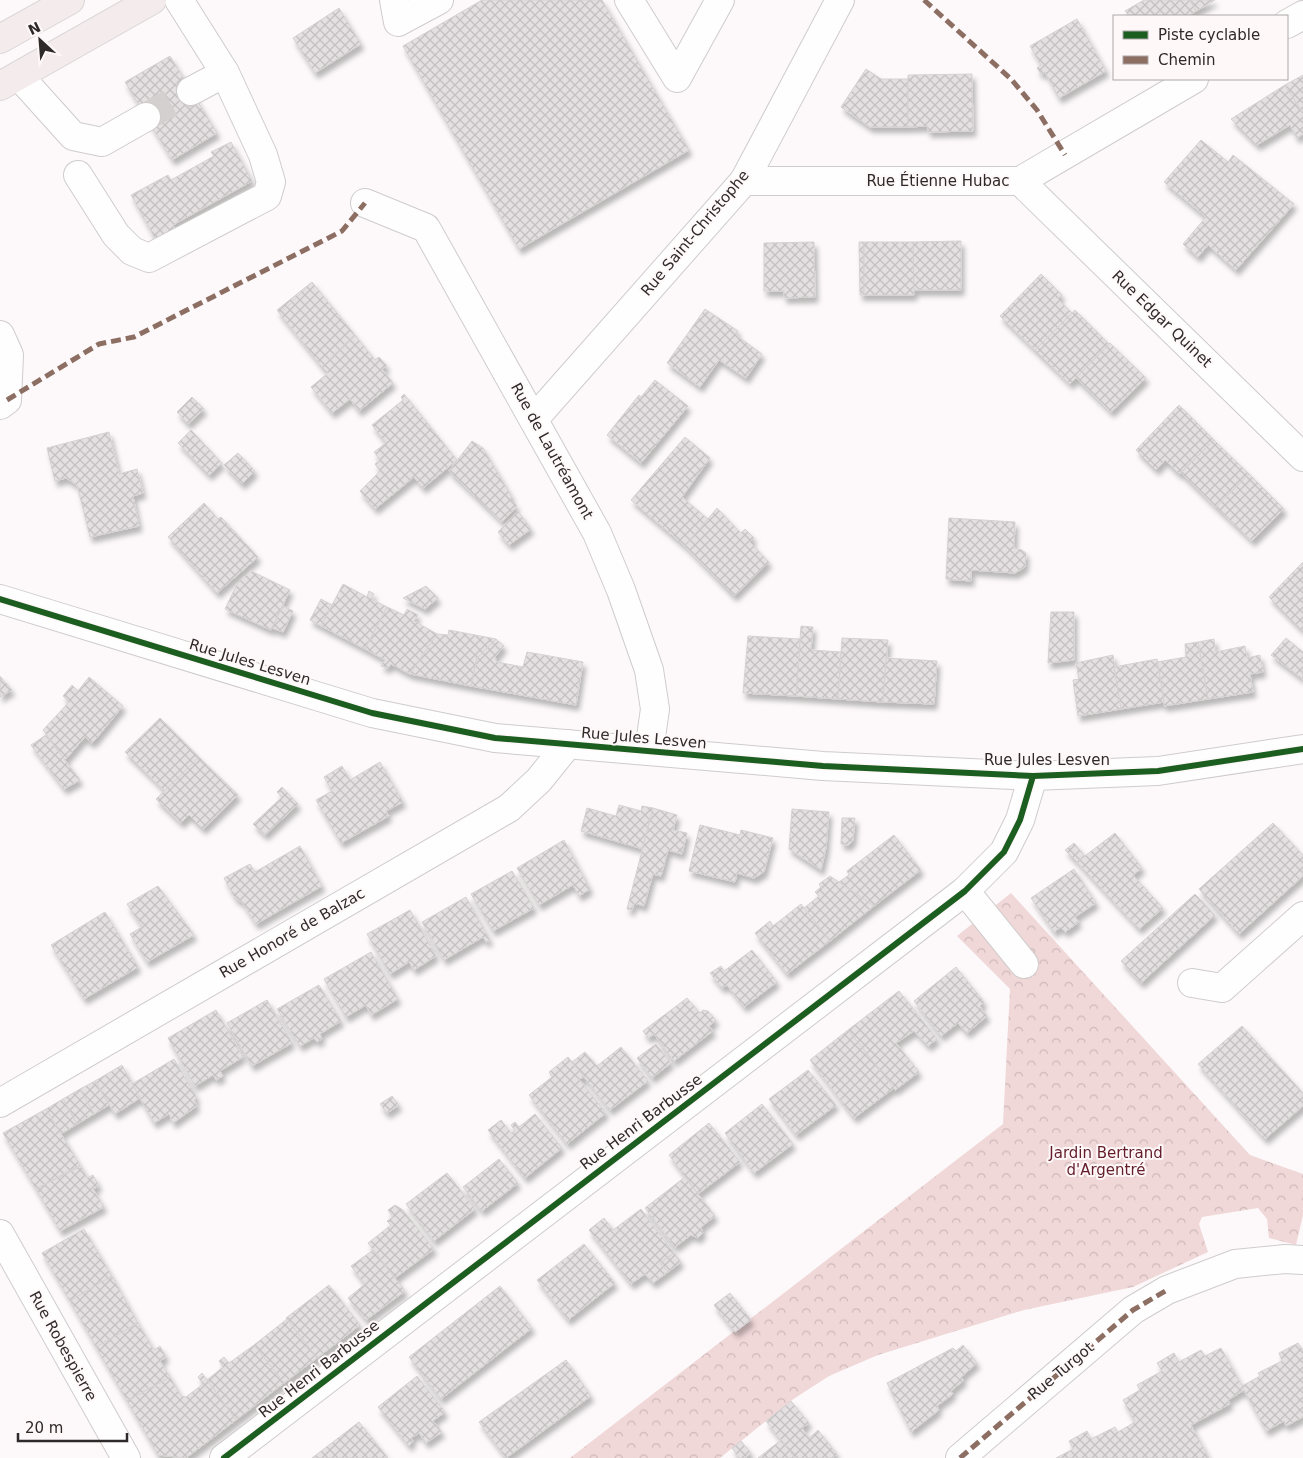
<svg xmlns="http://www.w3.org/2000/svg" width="1303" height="1458" font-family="'DejaVu Sans',sans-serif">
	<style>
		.forest { fill: url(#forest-crowns) }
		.building { fill: url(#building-cross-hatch); stroke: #d5d1d2; filter: url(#shadow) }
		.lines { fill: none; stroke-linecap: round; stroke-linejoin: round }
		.minor-tunnel { stroke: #d4d0d0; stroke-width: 28; stroke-dasharray: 28 14; stroke-linecap: butt }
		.minor-casing { stroke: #cfcccc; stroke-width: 30 }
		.major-casing { stroke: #d9d6d7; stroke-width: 30 }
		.minor { stroke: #fffefe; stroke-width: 28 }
		.major { stroke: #f4ebec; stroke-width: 28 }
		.quiet { stroke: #8d6e63; stroke-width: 5; stroke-dasharray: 10 5; stroke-linecap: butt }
		.cycleway-casing { stroke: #fef8f9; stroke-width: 9 }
		.cycleway { stroke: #1b5e20; stroke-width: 6 }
		.labels { text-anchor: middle; stroke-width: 4; stroke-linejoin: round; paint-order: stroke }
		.street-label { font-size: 15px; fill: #2e2a2a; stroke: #fef8f9 }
		.park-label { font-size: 15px; fill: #641e2a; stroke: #fef8f9 }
	</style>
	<defs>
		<pattern id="forest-crowns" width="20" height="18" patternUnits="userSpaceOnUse" patternTransform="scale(1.25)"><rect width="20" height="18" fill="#f0d7d8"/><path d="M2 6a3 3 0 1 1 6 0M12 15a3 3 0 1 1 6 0" fill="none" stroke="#ceb9ba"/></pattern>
		<pattern id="building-cross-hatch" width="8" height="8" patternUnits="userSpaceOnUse" patternTransform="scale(1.25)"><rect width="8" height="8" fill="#e4e0e1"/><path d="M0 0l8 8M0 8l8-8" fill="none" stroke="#c4c0c1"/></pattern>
		<filter id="shadow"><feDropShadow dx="3" dy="5.5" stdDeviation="2.5" flood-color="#0004"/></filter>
	</defs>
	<rect width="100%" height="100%" fill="#fdf9fa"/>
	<!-- forest -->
	<path class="forest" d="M 1011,893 L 1250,1155 L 1303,1174 L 1303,1215 L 1296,1245 L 1269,1238 L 1267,1219 L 1258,1208 L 1202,1217 L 1199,1224 L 1208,1252 L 1133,1287 L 1024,1310 L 878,1355 L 829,1376 L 792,1400 L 720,1458 L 570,1458 L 1003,1124 L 1010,989 L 957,936 Z"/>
	<!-- building -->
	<g class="building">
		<path d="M 482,0 L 602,0 L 689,150 L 519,249 L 403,46 Z"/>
		<path d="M 1144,0 L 1190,0 L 1196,11 L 1188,16 L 1129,16 L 1125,11 Z"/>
		<path d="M 1190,0 L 1215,0 L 1196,11 Z"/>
		<path d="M 339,8 L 361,44 L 315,73 L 293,38 Z"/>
		<path d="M 1077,19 L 1106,71 L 1059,98 L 1045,72 L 1041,74 L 1037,68 L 1041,65 L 1030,46 Z"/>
		<path d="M 170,56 L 217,133 L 172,160 L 125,82 Z"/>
		<path d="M 866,69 L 881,79 L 908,79 L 908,127 L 870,127 L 841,107 Z"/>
		<path d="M 972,74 L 973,131 L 928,132 L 928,126 L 908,127 L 908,75 Z"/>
		<path d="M 1303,75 L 1303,114 L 1285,85 Z"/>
		<path d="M 1285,85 L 1303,114 L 1303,134 L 1297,138 L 1290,125 L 1257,145 L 1231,119 Z"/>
		<path d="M 1201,140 L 1228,162 L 1233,155 L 1294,204 L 1236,270 L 1208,245 L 1198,257 L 1183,244 L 1206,217 L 1164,182 Z"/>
		<path d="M 231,142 L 252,181 L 173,225 L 176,230 L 156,240 L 131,195 L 168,175 L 171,180 L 214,156 L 211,152 Z"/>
		<path d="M 961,241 L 961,290 L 913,290 L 913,242 Z"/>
		<path d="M 814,242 L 815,297 L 784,298 L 784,291 L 764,291 L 764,243 Z"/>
		<path d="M 859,242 L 864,242 L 864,295 L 860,295 Z"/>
		<path d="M 864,242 L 913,242 L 914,295 L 864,295 Z"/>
		<path d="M 1041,274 L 1062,295 L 1058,299 L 1072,313 L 1035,350 L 1000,316 Z"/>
		<path d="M 312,282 L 280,314 L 277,310 Z"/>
		<path d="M 312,282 L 355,335 L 322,367 L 280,314 Z"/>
		<path d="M 705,309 L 738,331 L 736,335 L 762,354 L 746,378 L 719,360 L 700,387 L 667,363 Z"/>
		<path d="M 1075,310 L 1109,344 L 1070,384 L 1035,350 Z"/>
		<path d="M 355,335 L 375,360 L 379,357 L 387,366 L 382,369 L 393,383 L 359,411 L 350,399 L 332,413 L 311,387 L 328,373 L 322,367 Z"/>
		<path d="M 1110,343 L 1146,378 L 1111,412 L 1076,378 Z"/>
		<path d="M 655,380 L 688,406 L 641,463 L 607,435 L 639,395 L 641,397 Z"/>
		<path d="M 404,394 L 457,460 L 423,488 L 414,477 L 375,509 L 360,491 L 380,471 L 375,464 L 380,460 L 374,452 L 386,443 L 372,425 L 403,400 L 401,397 Z"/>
		<path d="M 192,397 L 204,409 L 188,424 L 177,412 Z"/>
		<path d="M 1179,405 L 1214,440 L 1179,474 L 1165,460 L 1156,470 L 1136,450 Z"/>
		<path d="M 191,430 L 222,463 L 209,475 L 178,443 Z"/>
		<path d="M 109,432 L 119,474 L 137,469 L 143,493 L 133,496 L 139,526 L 90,537 L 77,485 L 66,478 L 55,481 L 47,448 Z"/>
		<path d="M 685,437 L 710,458 L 682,497 L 708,519 L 685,546 L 631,500 Z"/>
		<path d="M 1214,440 L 1249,474 L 1216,507 L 1181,473 Z"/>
		<path d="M 472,441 L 483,448 L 512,497 L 510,499 L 517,506 L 502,522 L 449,471 Z"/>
		<path d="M 238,453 L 255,471 L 242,484 L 224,465 Z"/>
		<path d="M 1249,474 L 1284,509 L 1252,541 L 1216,507 Z"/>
		<path d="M 204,503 L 218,519 L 221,517 L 258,557 L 217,593 L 168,537 Z"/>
		<path d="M 717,508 L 741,533 L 745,529 L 754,538 L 750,542 L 769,562 L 734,596 L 685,546 Z"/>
		<path d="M 518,511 L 531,529 L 509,545 L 498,532 Z"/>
		<path d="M 949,518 L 1015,522 L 1014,548 L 1022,550 L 1026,553 L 1025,567 L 1015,573 L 971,570 L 971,581 L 946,579 Z"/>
		<path d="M 1303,562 L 1303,631 L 1269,597 Z"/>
		<path d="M 251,571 L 290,590 L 271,630 L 225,609 L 238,582 Z"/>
		<path d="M 343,584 L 367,597 L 369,591 L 374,594 L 371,599 L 387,607 L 365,649 L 321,626 Z"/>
		<path d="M 426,586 L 438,598 L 425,609 L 403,598 Z"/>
		<path d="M 321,599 L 332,605 L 321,626 L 310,620 Z"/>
		<path d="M 283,606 L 293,611 L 283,632 L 272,628 Z"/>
		<path d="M 387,607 L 404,615 L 407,609 L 418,615 L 414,621 L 437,634 L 410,674 L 391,664 L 388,668 L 381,666 L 385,660 L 365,649 Z"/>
		<path d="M 1051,612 L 1074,612 L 1074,660 L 1048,663 Z"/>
		<path d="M 801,626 L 813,627 L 811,650 L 841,652 L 838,699 L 796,696 Z"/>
		<path d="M 449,630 L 496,639 L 477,658 L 471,686 L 410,674 L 437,634 L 448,635 Z"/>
		<path d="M 748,636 L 800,639 L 796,696 L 743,693 Z"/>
		<path d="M 842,638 L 888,640 L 883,702 L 838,699 Z"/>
		<path d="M 1286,638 L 1303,652 L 1303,679 L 1271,655 Z"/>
		<path d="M 496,639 L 504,646 L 495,657 L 497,662 L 523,667 L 527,652 L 583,662 L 576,705 L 471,686 L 477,658 Z"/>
		<path d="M 1214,639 L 1216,652 L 1245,646 L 1247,658 L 1260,655 L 1263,672 L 1250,674 L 1253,692 L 1208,699 L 1198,642 Z"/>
		<path d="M 1198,642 L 1208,699 L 1164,706 L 1157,662 L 1186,657 L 1185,644 Z"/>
		<path d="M 1113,655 L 1121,709 L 1078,716 L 1073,680 L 1079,679 L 1076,663 Z"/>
		<path d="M 886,658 L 937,661 L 934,704 L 883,702 Z"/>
		<path d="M 1157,659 L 1164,702 L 1121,709 L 1114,667 Z"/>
		<path d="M 0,676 L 12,690 L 0,697 Z"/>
		<path d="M 89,677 L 123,706 L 95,740 L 91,743 L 85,737 L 65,760 L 43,730 L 69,702 L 63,696 L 72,685 L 78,691 Z"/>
		<path d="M 160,718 L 199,757 L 165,791 L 125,752 Z"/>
		<path d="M 46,735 L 80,780 L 64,789 L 31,745 Z"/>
		<path d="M 199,757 L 238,795 L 203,829 L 189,815 L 181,823 L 156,799 Z"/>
		<path d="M 380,762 L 403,802 L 386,811 L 389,816 L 341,843 L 316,800 L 332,791 L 324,777 L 342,766 L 350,780 Z"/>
		<path d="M 282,787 L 298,804 L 265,835 L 253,824 L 282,797 L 277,792 Z"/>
		<path d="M 619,805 L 641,811 L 642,806 L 653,808 L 643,849 L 581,831 L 587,808 L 616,816 Z"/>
		<path d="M 653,808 L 677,815 L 673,830 L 687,833 L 682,854 L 668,850 L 661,876 L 653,874 L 644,906 L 634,903 L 632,910 L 627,909 Z"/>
		<path d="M 792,809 L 829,812 L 826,848 L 821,870 L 789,849 Z"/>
		<path d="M 842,818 L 855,818 L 853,840 L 849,845 L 841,844 Z"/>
		<path d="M 1273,823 L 1303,855 L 1303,876 L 1239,934 L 1199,889 Z"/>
		<path d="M 700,825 L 740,835 L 741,830 L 773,838 L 764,872 L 754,878 L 737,873 L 735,882 L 689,871 Z"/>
		<path d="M 1115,833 L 1142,868 L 1133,875 L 1163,908 L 1139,929 L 1077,862 Z"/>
		<path d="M 894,835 L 921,870 L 874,906 L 839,882 L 849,875 L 847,871 Z"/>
		<path d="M 564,840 L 590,889 L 579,896 L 573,885 L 539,905 L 517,868 Z"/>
		<path d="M 1074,843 L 1085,856 L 1077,862 L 1065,850 Z"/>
		<path d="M 300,846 L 322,886 L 256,924 L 242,902 L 235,898 L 224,878 L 250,864 L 255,872 Z"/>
		<path d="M 1074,869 L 1096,903 L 1075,917 L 1079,922 L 1065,932 L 1061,927 L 1054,932 L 1031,898 Z"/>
		<path d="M 512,871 L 534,908 L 493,931 L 471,894 Z"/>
		<path d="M 830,876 L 874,906 L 830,941 L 804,908 L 819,896 L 815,892 L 821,887 L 819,884 Z"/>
		<path d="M 158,886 L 194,935 L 147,962 L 130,934 L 142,927 L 127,904 Z"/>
		<path d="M 1195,894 L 1215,915 L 1141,983 L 1121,961 Z"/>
		<path d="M 466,897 L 490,940 L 486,942 L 483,937 L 444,960 L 422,922 Z"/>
		<path d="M 801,904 L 830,941 L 787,974 L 755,933 L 770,921 L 773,926 Z"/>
		<path d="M 410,910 L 436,956 L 414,970 L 409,962 L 390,974 L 367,934 Z"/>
		<path d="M 105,912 L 138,967 L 84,999 L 51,945 Z"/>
		<path d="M 752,950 L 777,982 L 744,1007 L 727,985 L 722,988 L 710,973 L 721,966 L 724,971 Z"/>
		<path d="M 371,952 L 398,999 L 371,1015 L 366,1005 L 346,1017 L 324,979 Z"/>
		<path d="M 956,967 L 984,1002 L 980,1006 L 987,1016 L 967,1033 L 958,1023 L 941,1036 L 914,1001 Z"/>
		<path d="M 319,985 L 341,1021 L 320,1034 L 322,1039 L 317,1042 L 314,1038 L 300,1046 L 277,1009 Z"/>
		<path d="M 899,991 L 937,1039 L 928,1046 L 914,1031 L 896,1043 L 919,1072 L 895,1090 L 848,1030 Z"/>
		<path d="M 687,998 L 700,1013 L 703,1010 L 708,1011 L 716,1020 L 709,1026 L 713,1031 L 674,1061 L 654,1034 L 648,1038 L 643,1031 Z"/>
		<path d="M 267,1000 L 292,1043 L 252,1066 L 227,1023 Z"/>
		<path d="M 216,1010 L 243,1057 L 220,1071 L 223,1076 L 216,1080 L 213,1075 L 195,1086 L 168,1038 Z"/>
		<path d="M 1242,1026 L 1303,1093 L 1303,1106 L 1265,1139 L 1198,1064 Z"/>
		<path d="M 848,1030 L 894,1088 L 854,1118 L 810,1060 Z"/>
		<path d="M 656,1044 L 671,1063 L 652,1078 L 637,1058 Z"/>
		<path d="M 621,1047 L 648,1081 L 610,1110 L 572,1062 L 585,1052 L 597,1066 Z"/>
		<path d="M 568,1057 L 584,1077 L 579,1079 L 606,1113 L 567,1144 L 529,1095 L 552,1077 L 549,1072 Z"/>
		<path d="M 174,1059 L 197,1098 L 194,1100 L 197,1106 L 173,1123 L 169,1114 L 154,1123 L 132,1084 Z"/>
		<path d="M 122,1065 L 140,1098 L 115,1114 L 95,1081 Z"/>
		<path d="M 808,1070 L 836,1105 L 796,1135 L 769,1099 Z"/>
		<path d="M 95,1081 L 109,1105 L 94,1114 L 80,1089 Z"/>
		<path d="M 80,1089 L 94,1114 L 77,1124 L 63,1099 Z"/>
		<path d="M 392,1096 L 399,1105 L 387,1113 L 380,1104 Z"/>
		<path d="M 63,1099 L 77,1124 L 61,1134 L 46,1109 Z"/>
		<path d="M 762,1104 L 793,1144 L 754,1173 L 725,1133 Z"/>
		<path d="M 46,1109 L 80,1165 L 36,1189 L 3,1133 Z"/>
		<path d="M 535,1114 L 562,1148 L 525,1178 L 488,1130 L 501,1120 L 511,1133 L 515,1131 L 511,1125 L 515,1122 L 519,1127 Z"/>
		<path d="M 709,1123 L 740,1162 L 698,1194 L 669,1155 Z"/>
		<path d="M 499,1159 L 518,1183 L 482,1211 L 463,1187 Z"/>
		<path d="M 81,1166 L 87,1178 L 93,1175 L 99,1186 L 93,1189 L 104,1207 L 60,1231 L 36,1189 Z"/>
		<path d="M 447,1173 L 475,1209 L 434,1241 L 406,1204 Z"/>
		<path d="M 685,1177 L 715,1216 L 701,1227 L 703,1233 L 698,1238 L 691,1235 L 675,1247 L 645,1208 Z"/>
		<path d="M 395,1205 L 403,1210 L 434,1249 L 395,1278 L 368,1243 L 391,1225 L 387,1221 L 393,1217 L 388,1210 Z"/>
		<path d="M 641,1209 L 674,1253 L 660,1263 L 668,1272 L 653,1283 L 645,1274 L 631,1284 L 589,1230 L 604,1218 L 613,1230 Z"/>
		<path d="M 84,1229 L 112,1276 L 70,1301 L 42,1253 Z"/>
		<path d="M 584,1244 L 615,1283 L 568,1320 L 537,1280 Z"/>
		<path d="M 373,1250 L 405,1291 L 366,1320 L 348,1298 L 365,1284 L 351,1266 Z"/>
		<path d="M 674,1253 L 681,1262 L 668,1272 L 660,1263 Z"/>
		<path d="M 112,1276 L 138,1323 L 96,1347 L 70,1301 Z"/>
		<path d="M 329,1285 L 360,1325 L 317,1358 L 286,1318 Z"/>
		<path d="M 500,1286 L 532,1328 L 441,1399 L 409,1357 Z"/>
		<path d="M 730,1293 L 751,1320 L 735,1332 L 714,1305 Z"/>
		<path d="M 287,1319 L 317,1358 L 284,1383 L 254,1345 Z"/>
		<path d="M 138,1323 L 154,1350 L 160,1346 L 166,1357 L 160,1361 L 170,1377 L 127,1401 L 96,1347 Z"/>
		<path d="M 1298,1343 L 1303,1350 L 1303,1417 L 1286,1426 L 1284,1421 L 1266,1431 L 1244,1390 L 1228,1400 L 1230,1404 L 1191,1425 L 1209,1458 L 1056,1458 L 1073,1449 L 1069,1441 L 1087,1431 L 1091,1439 L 1115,1427 L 1118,1432 L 1135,1422 L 1123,1400 L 1140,1390 L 1137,1385 L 1162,1371 L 1157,1363 L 1174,1353 L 1179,1362 L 1201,1350 L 1205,1356 L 1221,1348 L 1242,1386 L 1260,1376 L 1258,1373 L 1282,1361 L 1279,1353 Z"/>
		<path d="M 254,1345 L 284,1383 L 236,1420 L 207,1380 L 223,1367 L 219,1361 L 224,1357 L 229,1363 Z"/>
		<path d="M 963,1345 L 977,1363 L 961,1377 L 964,1380 L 951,1391 L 953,1394 L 937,1406 L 939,1410 L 911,1432 L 887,1383 L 953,1348 L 956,1351 Z"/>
		<path d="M 566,1360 L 591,1396 L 506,1458 L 479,1422 Z"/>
		<path d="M 202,1373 L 236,1420 L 186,1458 L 158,1455 L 127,1401 L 170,1377 L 181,1396 L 186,1397 L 203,1384 L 198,1377 Z"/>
		<path d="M 417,1376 L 445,1412 L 433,1421 L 442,1432 L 426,1443 L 419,1433 L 411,1438 L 413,1441 L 409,1446 L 378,1407 Z"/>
		<path d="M 791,1401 L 809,1423 L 802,1428 L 809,1438 L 818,1430 L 837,1454 L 832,1458 L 795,1458 L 766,1421 Z"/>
		<path d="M 359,1422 L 388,1458 L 312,1458 Z"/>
		<path d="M 781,1440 L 795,1458 L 758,1458 Z"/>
		<path d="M 741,1441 L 751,1453 L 745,1458 L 739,1458 L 732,1448 Z"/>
	</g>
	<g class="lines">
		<!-- minor-tunnel -->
		<path class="minor-tunnel" d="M 146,117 L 191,91"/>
		<defs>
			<g id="minor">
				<path d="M 179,0 L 225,73 L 191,91"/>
				<path d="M 394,0 L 398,22 L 439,0"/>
				<path d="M 629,0 L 677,78 L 720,0"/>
				<path d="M 1287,24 L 1303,15"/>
				<path d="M 19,76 L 73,136 L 102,142 L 146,117"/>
				<path d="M 78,175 L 116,235 L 132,251 L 149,258 L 267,196 L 271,182 L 263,155 L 225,73"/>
				<path d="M 744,181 L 1020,181 L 1194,79"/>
				<path d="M 1020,181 L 1303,457"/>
				<path d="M 365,203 L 426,228 L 597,533 L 621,590 L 649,670 L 655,709 L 649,751"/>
				<path d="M 0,335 L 9,355 L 7,400 L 0,405"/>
				<path d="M 534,419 L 744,181 L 840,0"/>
				<path d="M 0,599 L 372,713 L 495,738 L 823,766 L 1033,776 L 1158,771 L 1303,749"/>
				<path d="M 965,891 L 1024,964"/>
				<path d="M 1192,983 L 1222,988 L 1303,916"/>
				<path d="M 0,1103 L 509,808 L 539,780 L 568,744"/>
				<path d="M 0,1234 L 126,1458"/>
				<path d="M 224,1458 L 965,891 L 1004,852 L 1020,820 L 1033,776"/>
				<path d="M 960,1458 L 1133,1310 L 1167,1290 L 1235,1264 L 1285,1259 L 1303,1260"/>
			</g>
			<g id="major">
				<path d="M 0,39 L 70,0"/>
				<path d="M 0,86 L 152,0"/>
			</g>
		</defs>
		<!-- minor casing -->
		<use href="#minor" class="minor-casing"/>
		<!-- major casing -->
		<use href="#major" class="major-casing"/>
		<!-- minor -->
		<use href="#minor" class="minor"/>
		<!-- major -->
		<use href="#major" class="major"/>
		<!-- quiet -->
		<g class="quiet">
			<path d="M 924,0 L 1011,79 L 1037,110 L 1065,155"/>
			<path d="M 7,400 L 99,344 L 134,337 L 342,231 L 365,203"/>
			<path d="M 960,1458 L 1133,1310 L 1167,1290"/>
		</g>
		<defs>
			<g id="cycleway">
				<path d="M 0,599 L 372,713 L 495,738 L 823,766 L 1033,776 L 1158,771 L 1303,749"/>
				<path d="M 224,1458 L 965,891 L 1004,852 L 1020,820 L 1033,776"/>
			</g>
		</defs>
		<!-- cycleway casing -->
		<use href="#cycleway" class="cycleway-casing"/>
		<!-- cycleway -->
		<use href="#cycleway" class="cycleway"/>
	</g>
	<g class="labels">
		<!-- street labels -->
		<g class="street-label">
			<text x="938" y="186">Rue Étienne Hubac</text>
			<text transform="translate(695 233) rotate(-50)" y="5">Rue Saint-Christophe</text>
			<text transform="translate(1162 319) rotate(44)" y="5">Rue Edgar Quinet</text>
			<text transform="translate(552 451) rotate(61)" y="5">Rue de Lautréamont</text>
			<text transform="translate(250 662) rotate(17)" y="5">Rue Jules Lesven</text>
			<text transform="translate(644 738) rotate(5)" y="5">Rue Jules Lesven</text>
			<text x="1047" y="765">Rue Jules Lesven</text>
			<text transform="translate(292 933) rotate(-30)" y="5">Rue Honoré de Balzac</text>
			<text transform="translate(641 1122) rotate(-37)" y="5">Rue Henri Barbusse</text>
			<text transform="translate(63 1346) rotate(61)" y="5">Rue Robespierre</text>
			<text transform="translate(319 1369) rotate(-38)" y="5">Rue Henri Barbusse</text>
			<text transform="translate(1061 1371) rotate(-40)" y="5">Rue Turgot</text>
		</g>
		<!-- park labels -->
		<g class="park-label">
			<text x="1106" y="1158">Jardin Bertrand<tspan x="1106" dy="17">d'Argentré</tspan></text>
		</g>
	</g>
	<!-- legend -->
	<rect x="1113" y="15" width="175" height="65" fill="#fef8f9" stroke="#aba6a6"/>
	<rect x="1123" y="31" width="25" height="8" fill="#1b5e20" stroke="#aba6a6"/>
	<text x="1158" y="40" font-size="15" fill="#2e2a2a">Piste cyclable</text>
	<rect x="1123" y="56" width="25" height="8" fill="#8d6e63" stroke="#aba6a6"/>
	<text x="1158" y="65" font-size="15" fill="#2e2a2a">Chemin</text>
	<!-- north arrow -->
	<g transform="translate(40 40) rotate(334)" stroke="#fef8f9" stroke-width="4" paint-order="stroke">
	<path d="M0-4L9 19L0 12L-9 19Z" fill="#2e2a2a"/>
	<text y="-8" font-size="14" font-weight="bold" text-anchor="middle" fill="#2e2a2a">N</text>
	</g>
	<!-- scale -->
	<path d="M18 1433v8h109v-8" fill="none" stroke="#2e2a2a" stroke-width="2.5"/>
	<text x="25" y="1433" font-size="15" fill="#2e2a2a" stroke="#fef8f9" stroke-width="4" paint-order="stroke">20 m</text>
</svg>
